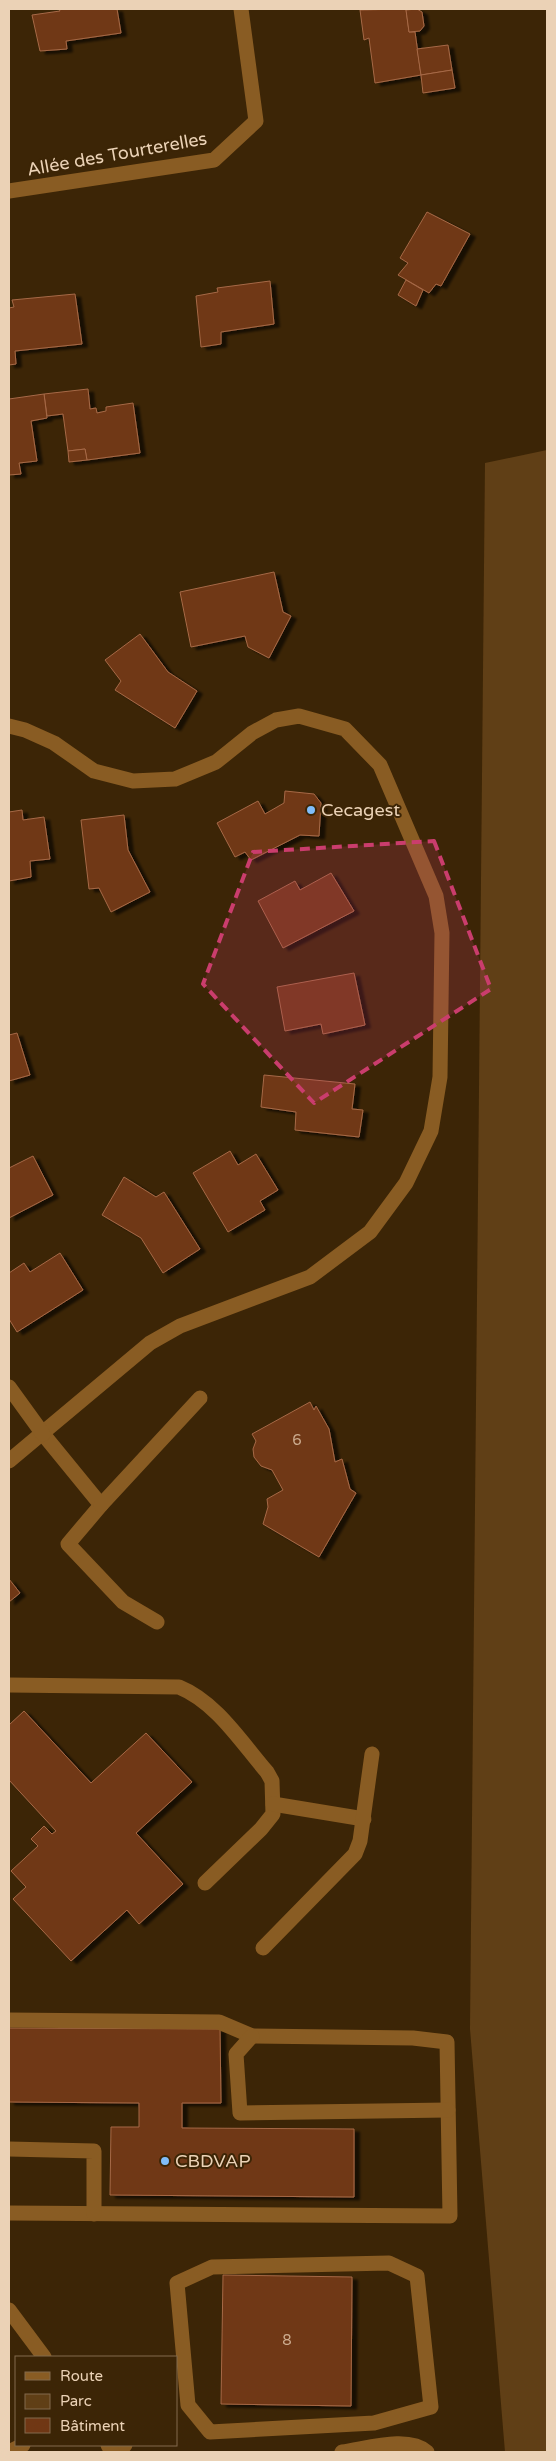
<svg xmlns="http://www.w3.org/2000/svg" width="556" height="2461" font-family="'Varela Round',sans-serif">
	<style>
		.green { fill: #603f16 }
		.building { fill: #703714; stroke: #a66947; filter: url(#shadow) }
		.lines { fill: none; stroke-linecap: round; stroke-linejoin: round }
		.lane { stroke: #895c23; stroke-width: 15 }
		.street { stroke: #895c23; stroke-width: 15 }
		.marked { fill: #ca3d6d; fill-opacity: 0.2; stroke: #ca3d6d; stroke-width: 4; stroke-dasharray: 10 6; stroke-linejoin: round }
		.poi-dot { fill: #80bdfa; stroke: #3c2506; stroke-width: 2 }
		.labels { text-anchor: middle; stroke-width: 4; stroke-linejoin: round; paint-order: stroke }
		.number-label { font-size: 15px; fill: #ccab8e }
		.street-label { font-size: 18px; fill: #ebd2b6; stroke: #3c2506 }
		.poi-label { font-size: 18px; fill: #ebd2b6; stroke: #3c2506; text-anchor: start }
	</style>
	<defs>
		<filter id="shadow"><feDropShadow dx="5.5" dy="3" stdDeviation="1" flood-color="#0009"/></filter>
	</defs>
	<rect width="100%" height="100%" fill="#3c2506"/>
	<!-- green -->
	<path class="green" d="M 547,450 L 547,2452 L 505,2452 L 470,2029 L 485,463 Z"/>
	<!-- building -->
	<g class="building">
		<path d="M 59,9 L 117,9 L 121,33 L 66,41 L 67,49 L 40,51 L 32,15 L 60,11 Z"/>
		<path d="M 406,9 L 409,32 L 415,32 L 421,75 L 375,83 L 369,38 L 364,40 L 360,10 Z"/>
		<path d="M 417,9 L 422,12 L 424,26 L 420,31 L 409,32 L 406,10 Z"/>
		<path d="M 448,45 L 452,70 L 421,75 L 417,49 Z"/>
		<path d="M 452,70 L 455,88 L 423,93 L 421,75 Z"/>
		<path d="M 427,212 L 470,234 L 441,286 L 436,284 L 429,293 L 398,275 L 408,263 L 400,258 Z"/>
		<path d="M 406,280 L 423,290 L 416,306 L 398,295 Z"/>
		<path d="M 270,281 L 274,324 L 221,332 L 221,344 L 201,347 L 196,296 L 218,292 L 217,288 Z"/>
		<path d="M 75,294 L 82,344 L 15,351 L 16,364 L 9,365 L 9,308 L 14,307 L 12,300 Z"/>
		<path d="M 88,389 L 90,409 L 96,408 L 97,413 L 106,411 L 106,407 L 133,403 L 140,453 L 87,460 L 85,449 L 68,451 L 63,414 L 47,416 L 44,394 Z"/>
		<path d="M 44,394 L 47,418 L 31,421 L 37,461 L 19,463 L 21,474 L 9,475 L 9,399 Z"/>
		<path d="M 85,449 L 87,460 L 69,462 L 68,451 Z"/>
		<path d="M 274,572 L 283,612 L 291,616 L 269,658 L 248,647 L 245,636 L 191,647 L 180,592 Z"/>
		<path d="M 140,634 L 168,672 L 197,691 L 175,728 L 115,690 L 121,681 L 105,660 Z"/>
		<path d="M 285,791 L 314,794 L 321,803 L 319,836 L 300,835 L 251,860 L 245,852 L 235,857 L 217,823 L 258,801 L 265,814 L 284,803 Z"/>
		<path d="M 22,810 L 23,820 L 44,817 L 50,859 L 30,861 L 31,877 L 9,881 L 9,812 Z"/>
		<path d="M 124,815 L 128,850 L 150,892 L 111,912 L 99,888 L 89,889 L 81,820 Z"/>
		<path d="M 331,873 L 354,911 L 283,948 L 258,901 L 295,881 L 300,890 Z"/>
		<path d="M 354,973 L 365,1025 L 323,1034 L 321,1024 L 285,1031 L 277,987 Z"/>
		<path d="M 17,1033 L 30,1075 L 9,1081 L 9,1035 Z"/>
		<path d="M 264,1075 L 355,1084 L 352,1109 L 363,1110 L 359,1137 L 295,1130 L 296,1112 L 261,1107 Z"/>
		<path d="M 230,1151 L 238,1165 L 256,1154 L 278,1190 L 260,1201 L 265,1210 L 228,1232 L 193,1173 Z"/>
		<path d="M 33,1156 L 53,1195 L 9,1218 L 9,1168 Z"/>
		<path d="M 124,1177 L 156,1197 L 164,1192 L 200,1249 L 163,1273 L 141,1238 L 102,1215 Z"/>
		<path d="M 60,1253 L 83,1290 L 17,1332 L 9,1319 L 9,1273 L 24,1263 L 30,1272 Z"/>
		<path d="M 310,1402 L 314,1410 L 316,1406 L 329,1429 L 335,1462 L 342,1459 L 350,1489 L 356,1493 L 319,1557 L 263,1524 L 268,1507 L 267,1499 L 283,1490 L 272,1470 L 261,1466 L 254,1457 L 253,1449 L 256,1441 L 252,1434 Z"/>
		<path d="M 9,1579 L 20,1593 L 9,1602 Z"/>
		<path d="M 24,1711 L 91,1783 L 146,1733 L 192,1782 L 136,1833 L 183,1884 L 139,1924 L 127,1910 L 71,1961 L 13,1899 L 26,1887 L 11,1871 L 38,1846 L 31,1839 L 44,1826 L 52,1834 L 56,1831 L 9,1780 L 9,1725 Z"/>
		<path d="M 9,2028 L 220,2029 L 221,2103 L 182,2103 L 182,2128 L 354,2129 L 354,2197 L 110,2195 L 111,2127 L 139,2127 L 139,2103 L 9,2102 Z"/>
		<path d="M 223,2275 L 352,2277 L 351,2406 L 221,2404 Z"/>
	</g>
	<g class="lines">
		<!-- lane -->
		<g class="lane">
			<path d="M 43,1434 L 101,1505 L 68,1544 L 123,1602 L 157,1622"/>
			<path d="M 101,1505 L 200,1398"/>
			<path d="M 9,1685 L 179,1687 C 216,1702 241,1742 267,1772 L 272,1781 L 273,1814 L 261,1829 L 205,1883"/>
			<path d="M 273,1804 L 364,1819"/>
			<path d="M 263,1948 L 355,1854 L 360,1841 L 372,1754"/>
			<path d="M 9,2020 L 219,2022 L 252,2036 L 413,2038 L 447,2042 L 450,2216 L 9,2213"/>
			<path d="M 252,2036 L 236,2054 L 240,2113 L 448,2110"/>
			<path d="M 9,2149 L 94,2151 L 94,2214"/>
			<path d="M 389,2263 L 417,2276 L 431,2407 L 374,2423 L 210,2432 L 188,2405 L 177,2283 L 212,2267 Z"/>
			<path d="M 9,2452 L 23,2445"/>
			<path d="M 117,2452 L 125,2445"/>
			<path d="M 342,2452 C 366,2449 408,2435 427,2452"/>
		</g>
		<!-- street -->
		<g class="street">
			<path d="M 9,191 L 214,160 L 256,121 L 241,9"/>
			<path d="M 9,726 L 25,730 L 54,743 L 94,771 L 133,781 L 175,779 L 216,762 L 252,733 L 276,720 L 299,716 L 345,729 L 380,765 L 436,896 L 442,933 L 440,1077 L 431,1131 L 406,1183 L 370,1232 L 310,1277 L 180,1326 L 150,1343 L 9,1461"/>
			<path d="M 9,1387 L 43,1434"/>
			<path d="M 9,2310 L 44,2357"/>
			<path d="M 108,2445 L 112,2452"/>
		</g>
	</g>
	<!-- marked area -->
	<path class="marked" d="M 434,841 L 491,989 L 314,1103 L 203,984 L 253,852 Z"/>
	<!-- markers -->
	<g class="poi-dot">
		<circle cx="311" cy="810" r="5"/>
		<circle cx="165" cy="2161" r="5"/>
	</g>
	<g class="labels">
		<!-- number labels -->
		<g class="number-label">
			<text x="297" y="1445">6</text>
			<text x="287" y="2345">8</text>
		</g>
		<!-- street labels -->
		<g class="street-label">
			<text transform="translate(117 154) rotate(-10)" y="6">Allée des Tourterelles</text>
		</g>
		<!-- poi labels -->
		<g class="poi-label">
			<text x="321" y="816">Cecagest</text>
			<text x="175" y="2167">CBDVAP</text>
		</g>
	</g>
	<!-- border -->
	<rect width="556" height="2461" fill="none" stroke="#ebd2b6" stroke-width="20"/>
	<!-- legend -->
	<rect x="15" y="2356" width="162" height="90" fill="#3c2506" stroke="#826a4c"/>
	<rect x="25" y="2372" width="25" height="8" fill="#895c23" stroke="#826a4c"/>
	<text x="60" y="2381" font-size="15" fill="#ebd2b6">Route</text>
	<rect x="25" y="2394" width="25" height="15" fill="#603f16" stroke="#826a4c"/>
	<text x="60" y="2406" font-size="15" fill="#ebd2b6">Parc</text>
	<rect x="25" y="2418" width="25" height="15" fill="#703714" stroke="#826a4c"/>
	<text x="60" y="2431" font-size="15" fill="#ebd2b6">Bâtiment</text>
</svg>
